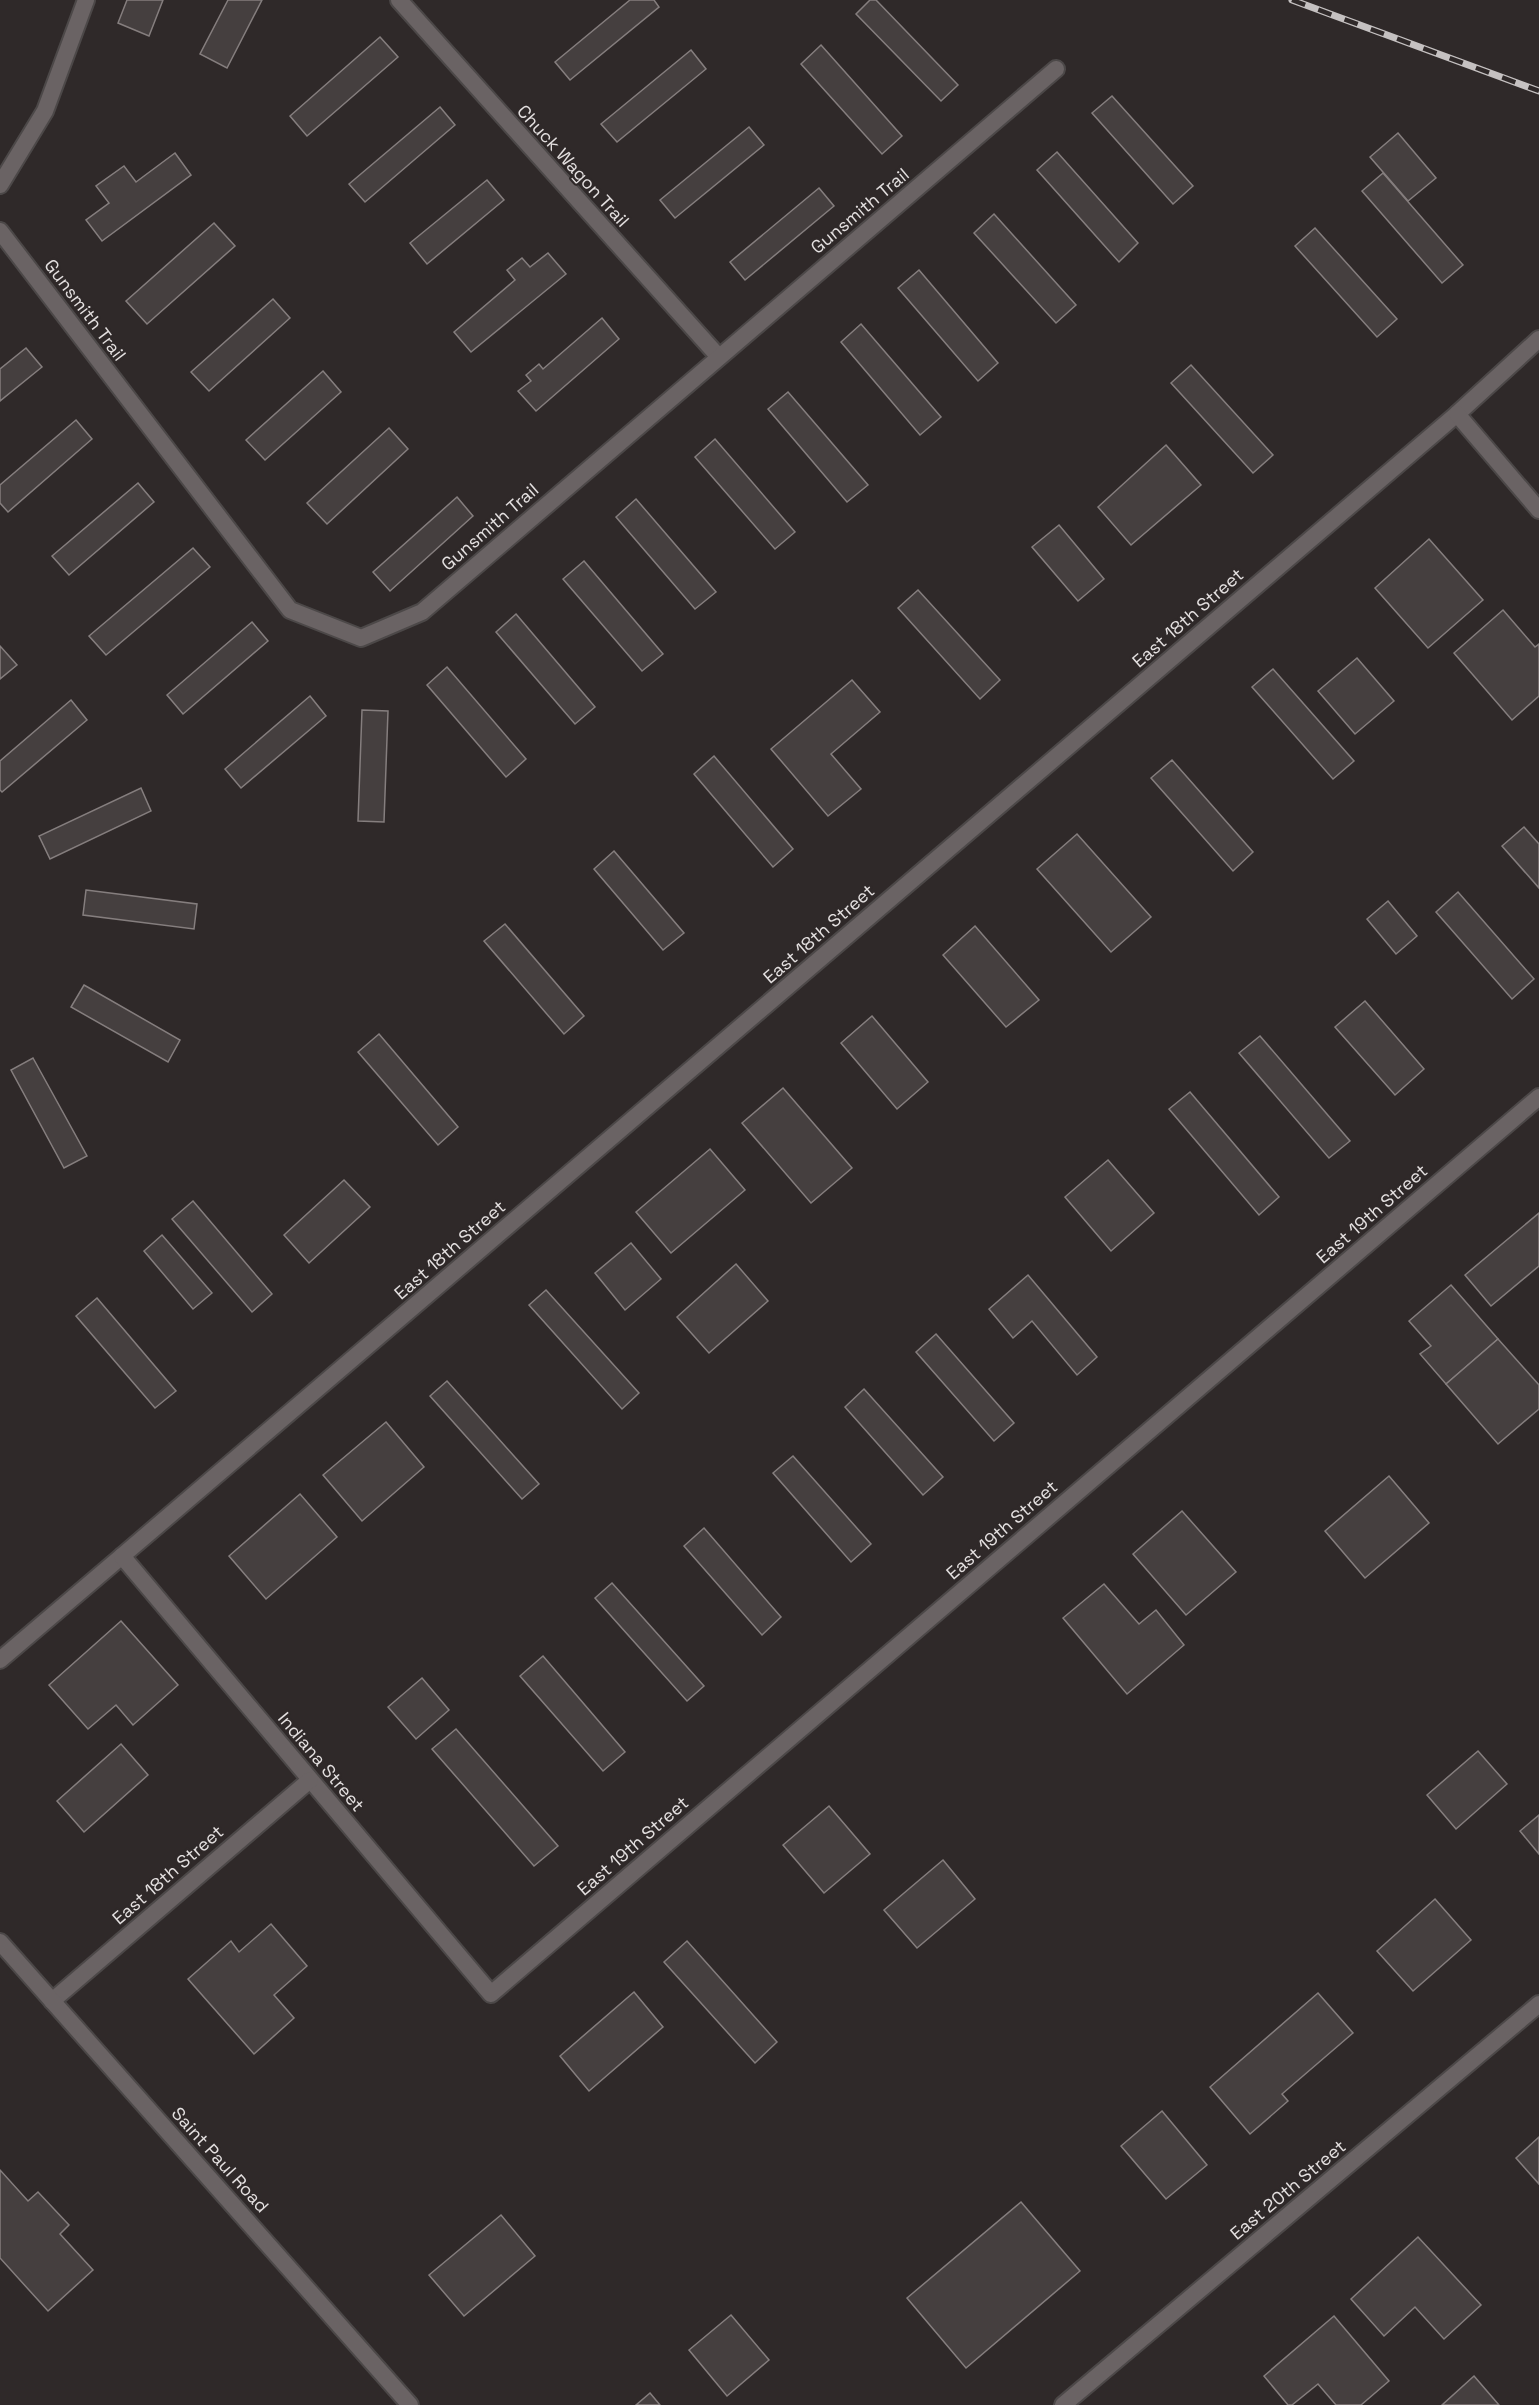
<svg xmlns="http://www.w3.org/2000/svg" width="1539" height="2405" font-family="'Space Grotesk',sans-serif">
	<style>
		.building { fill: #453f3f; stroke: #857e7e; stroke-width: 1.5 }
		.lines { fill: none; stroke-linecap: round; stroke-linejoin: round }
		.service-casing { stroke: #4c4848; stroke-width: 20 }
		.minor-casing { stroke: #4c4848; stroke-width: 20 }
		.secondary-casing { stroke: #4c4848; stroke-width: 20 }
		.service { stroke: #6a6364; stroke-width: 16 }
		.minor { stroke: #6a6364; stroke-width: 16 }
		.secondary { stroke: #6a6364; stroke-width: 16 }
		.rail-casing { stroke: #c5c1c1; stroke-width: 7 }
		.rail { stroke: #2f2929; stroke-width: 4.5; stroke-dasharray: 14; stroke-linecap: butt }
		.labels { text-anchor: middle; stroke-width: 4.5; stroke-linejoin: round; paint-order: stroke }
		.street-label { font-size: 18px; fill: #e4e0e0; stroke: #2f2929 }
	</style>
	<rect width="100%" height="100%" fill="#2f2929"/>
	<!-- building -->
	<g class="building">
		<path d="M 127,0 L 163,0 L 149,36 L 118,23 Z"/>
		<path d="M 228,0 L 262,0 L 227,68 L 200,54 Z"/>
		<path d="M 630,0 L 654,0 L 659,7 L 570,80 L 555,62 Z"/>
		<path d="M 870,0 L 876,0 L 958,85 L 941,101 L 856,14 Z"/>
		<path d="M 380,37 L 398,57 L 307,136 L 290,116 Z"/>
		<path d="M 821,45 L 902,136 L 882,154 L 801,64 Z"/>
		<path d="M 691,50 L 706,69 L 617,142 L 601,124 Z"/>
		<path d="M 1112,96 L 1193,186 L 1173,204 L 1092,113 Z"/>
		<path d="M 440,107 L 455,125 L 365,202 L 349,184 Z"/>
		<path d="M 749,127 L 764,145 L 675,218 L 660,200 Z"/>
		<path d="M 1398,133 L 1436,178 L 1408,201 L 1370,157 Z"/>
		<path d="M 1057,152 L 1138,243 L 1119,262 L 1037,170 Z"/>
		<path d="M 175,153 L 191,175 L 102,241 L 86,220 L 109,203 L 96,186 L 124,166 L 136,182 Z"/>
		<path d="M 1383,173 L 1463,265 L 1442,283 L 1362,191 Z"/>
		<path d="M 487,180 L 504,200 L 427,264 L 410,243 Z"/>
		<path d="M 819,188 L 834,206 L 745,280 L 730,262 Z"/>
		<path d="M 994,214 L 1076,305 L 1056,323 L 974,233 Z"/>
		<path d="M 214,223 L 235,246 L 147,324 L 126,301 Z"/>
		<path d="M 1315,228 L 1397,319 L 1377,337 L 1295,246 Z"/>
		<path d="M 548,253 L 566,274 L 471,352 L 454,332 L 515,280 L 507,270 L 522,258 L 530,267 Z"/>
		<path d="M 919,270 L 998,363 L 978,381 L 898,288 Z"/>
		<path d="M 273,299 L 290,318 L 209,391 L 191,372 Z"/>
		<path d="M 602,318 L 619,339 L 536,411 L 518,391 L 531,381 L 526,375 L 539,364 L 543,369 Z"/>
		<path d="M 861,324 L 941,417 L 920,435 L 841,342 Z"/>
		<path d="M 26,348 L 42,367 L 0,401 L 0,369 Z"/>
		<path d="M 1191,365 L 1273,455 L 1253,473 L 1171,383 Z"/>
		<path d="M 323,371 L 341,392 L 265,460 L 246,440 Z"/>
		<path d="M 788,392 L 868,485 L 847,502 L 768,409 Z"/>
		<path d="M 76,420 L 92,439 L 8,512 L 0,503 L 0,485 Z"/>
		<path d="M 389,428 L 408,449 L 327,524 L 307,503 Z"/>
		<path d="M 715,439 L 795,532 L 775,549 L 695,457 Z"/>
		<path d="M 1166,445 L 1201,485 L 1131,545 L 1098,507 Z"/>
		<path d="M 138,483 L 154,502 L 69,575 L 52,556 Z"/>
		<path d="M 457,497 L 473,516 L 390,591 L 373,572 Z"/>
		<path d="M 636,499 L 716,592 L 695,609 L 616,517 Z"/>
		<path d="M 1059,525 L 1104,579 L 1078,601 L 1032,547 Z"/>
		<path d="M 1429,539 L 1483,600 L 1428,648 L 1375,588 Z"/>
		<path d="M 193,548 L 210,567 L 106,655 L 89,636 Z"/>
		<path d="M 584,561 L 663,654 L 642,671 L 563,579 Z"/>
		<path d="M 918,590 L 1000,680 L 980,699 L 898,608 Z"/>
		<path d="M 1503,610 L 1535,647 L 1539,644 L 1539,696 L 1512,720 L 1454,653 Z"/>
		<path d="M 516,614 L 595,707 L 575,724 L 496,632 Z"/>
		<path d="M 252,622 L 268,641 L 183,714 L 167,695 Z"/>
		<path d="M 0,646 L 17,665 L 0,679 Z"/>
		<path d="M 1357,658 L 1394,701 L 1355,734 L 1318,691 Z"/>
		<path d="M 447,667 L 526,759 L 506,777 L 427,685 Z"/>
		<path d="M 1273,669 L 1354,761 L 1333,779 L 1252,687 Z"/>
		<path d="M 852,680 L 880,712 L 831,754 L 861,789 L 828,816 L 771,749 Z"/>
		<path d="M 310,696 L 326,716 L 241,788 L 225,769 Z"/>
		<path d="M 71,700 L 87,720 L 2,792 L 0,790 L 0,761 Z"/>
		<path d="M 362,710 L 388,711 L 384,822 L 358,821 Z"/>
		<path d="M 714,756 L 793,849 L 773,867 L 694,774 Z"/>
		<path d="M 1172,760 L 1253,852 L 1233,871 L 1151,778 Z"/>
		<path d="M 141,788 L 151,811 L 50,859 L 39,836 Z"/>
		<path d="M 1524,827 L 1539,844 L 1539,888 L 1502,846 Z"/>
		<path d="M 1077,834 L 1151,917 L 1111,952 L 1037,869 Z"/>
		<path d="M 614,851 L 684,933 L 663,950 L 594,869 Z"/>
		<path d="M 86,890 L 197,904 L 194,929 L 83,915 Z"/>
		<path d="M 1458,892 L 1534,979 L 1512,999 L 1436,912 Z"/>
		<path d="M 1388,901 L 1417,936 L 1396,954 L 1367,919 Z"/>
		<path d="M 505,924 L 584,1016 L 564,1034 L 484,941 Z"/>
		<path d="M 975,926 L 1039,1000 L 1006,1027 L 943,955 Z"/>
		<path d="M 84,985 L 180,1040 L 168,1062 L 71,1007 Z"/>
		<path d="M 1365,1001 L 1424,1069 L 1395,1095 L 1335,1027 Z"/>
		<path d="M 872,1016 L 928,1082 L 897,1109 L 841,1043 Z"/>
		<path d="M 379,1034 L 458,1127 L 438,1145 L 358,1052 Z"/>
		<path d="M 1260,1036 L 1350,1141 L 1329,1158 L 1239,1053 Z"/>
		<path d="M 33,1058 L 87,1156 L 64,1168 L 11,1070 Z"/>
		<path d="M 783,1088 L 852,1168 L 811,1203 L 742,1123 Z"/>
		<path d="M 1190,1092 L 1279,1197 L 1259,1215 L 1169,1109 Z"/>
		<path d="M 710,1149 L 745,1190 L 671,1253 L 636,1212 Z"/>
		<path d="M 1108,1160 L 1154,1213 L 1111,1251 L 1065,1197 Z"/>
		<path d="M 344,1180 L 370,1207 L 309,1263 L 284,1235 Z"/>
		<path d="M 193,1201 L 272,1294 L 252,1312 L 172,1219 Z"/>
		<path d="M 1539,1213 L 1539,1266 L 1491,1306 L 1465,1275 Z"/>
		<path d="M 162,1235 L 212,1293 L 193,1309 L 144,1251 Z"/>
		<path d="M 631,1243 L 661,1279 L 625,1310 L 595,1273 Z"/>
		<path d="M 736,1264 L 768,1301 L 709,1353 L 677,1317 Z"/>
		<path d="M 1028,1275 L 1097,1357 L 1077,1375 L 1032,1321 L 1013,1338 L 989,1309 Z"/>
		<path d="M 1451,1285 L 1498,1339 L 1446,1384 L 1420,1354 L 1431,1346 L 1409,1321 Z"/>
		<path d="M 546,1290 L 639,1393 L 622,1409 L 529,1305 Z"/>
		<path d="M 97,1298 L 176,1391 L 155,1408 L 76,1316 Z"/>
		<path d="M 936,1334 L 1014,1423 L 994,1441 L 916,1352 Z"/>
		<path d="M 1498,1339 L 1539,1385 L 1539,1409 L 1498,1444 L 1446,1384 Z"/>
		<path d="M 447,1381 L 539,1484 L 522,1499 L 430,1396 Z"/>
		<path d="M 864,1389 L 943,1477 L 923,1495 L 845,1407 Z"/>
		<path d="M 386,1422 L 424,1467 L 362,1521 L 323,1475 Z"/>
		<path d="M 793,1456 L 871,1544 L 851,1562 L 773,1473 Z"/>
		<path d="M 1389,1476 L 1429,1523 L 1365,1578 L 1325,1531 Z"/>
		<path d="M 300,1494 L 337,1537 L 266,1599 L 229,1556 Z"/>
		<path d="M 1182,1511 L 1236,1572 L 1186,1615 L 1133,1554 Z"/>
		<path d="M 704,1528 L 781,1617 L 762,1635 L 684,1546 Z"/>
		<path d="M 612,1583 L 704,1686 L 687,1701 L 595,1598 Z"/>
		<path d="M 1104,1584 L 1139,1624 L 1156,1610 L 1184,1645 L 1127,1694 L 1063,1618 Z"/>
		<path d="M 121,1621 L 178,1685 L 133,1725 L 116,1705 L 88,1729 L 49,1685 Z"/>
		<path d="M 543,1656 L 625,1752 L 603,1771 L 520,1676 Z"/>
		<path d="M 422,1678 L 449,1710 L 416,1739 L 388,1707 Z"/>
		<path d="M 456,1729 L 558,1846 L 534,1866 L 432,1749 Z"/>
		<path d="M 121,1744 L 148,1775 L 84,1832 L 57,1801 Z"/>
		<path d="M 1478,1751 L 1507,1784 L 1456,1829 L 1427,1795 Z"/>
		<path d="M 829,1806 L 870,1854 L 824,1893 L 783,1845 Z"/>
		<path d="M 1539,1815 L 1539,1854 L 1520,1831 Z"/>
		<path d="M 943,1860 L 975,1899 L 917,1948 L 884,1910 Z"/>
		<path d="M 1435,1899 L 1471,1940 L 1413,1991 L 1377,1951 Z"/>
		<path d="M 271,1924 L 307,1966 L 274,1995 L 294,2018 L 254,2054 L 188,1979 L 231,1941 L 239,1952 Z"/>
		<path d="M 687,1941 L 777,2042 L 755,2063 L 664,1962 Z"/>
		<path d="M 634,1992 L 663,2027 L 589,2091 L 560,2056 Z"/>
		<path d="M 1318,1993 L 1353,2033 L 1282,2094 L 1288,2101 L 1250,2134 L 1210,2087 Z"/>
		<path d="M 1162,2111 L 1207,2165 L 1166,2199 L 1121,2146 Z"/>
		<path d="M 1539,2137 L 1539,2184 L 1516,2158 Z"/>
		<path d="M 0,2170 L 28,2201 L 38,2192 L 69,2225 L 60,2234 L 93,2270 L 48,2311 L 0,2258 Z"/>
		<path d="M 1021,2202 L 1080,2271 L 966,2368 L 907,2298 Z"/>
		<path d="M 501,2215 L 535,2256 L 464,2316 L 429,2275 Z"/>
		<path d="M 1418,2237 L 1481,2305 L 1444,2339 L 1415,2307 L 1384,2336 L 1351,2299 Z"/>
		<path d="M 731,2315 L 769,2360 L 727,2396 L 689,2350 Z"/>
		<path d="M 1334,2316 L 1389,2381 L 1361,2405 L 1336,2405 L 1318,2384 L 1292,2405 L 1288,2405 L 1264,2376 Z"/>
		<path d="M 1474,2376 L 1499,2405 L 1442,2405 Z"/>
		<path d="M 650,2393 L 660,2405 L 636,2405 Z"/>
	</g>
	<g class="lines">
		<defs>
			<path id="service" d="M 0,1660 L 122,1556"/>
			<g id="minor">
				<path d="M 399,0 L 719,357"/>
				<path d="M 0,185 L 45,111 L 86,0"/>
				<path d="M 0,231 L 290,610 L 361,638 L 422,612 L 1056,69"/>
				<path d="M 1539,339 L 1457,414 L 122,1556 L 491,1994 L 1539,1097"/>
				<path d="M 1457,414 L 1539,510"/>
				<path d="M 52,2001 L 310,1780"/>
				<path d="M 1063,2405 L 1539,2004"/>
			</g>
			<path id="secondary" d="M 0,1942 L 410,2405"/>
		</defs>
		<!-- service casing -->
		<use href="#service" class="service-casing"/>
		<!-- minor casing -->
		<use href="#minor" class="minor-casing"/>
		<!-- secondary casing -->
		<use href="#secondary" class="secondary-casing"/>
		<!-- service -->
		<use href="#service" class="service"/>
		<!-- minor -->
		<use href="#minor" class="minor"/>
		<!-- secondary -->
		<use href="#secondary" class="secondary"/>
		<defs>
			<path id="rail" d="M 1292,0 L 1539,91"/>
		</defs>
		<!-- rail casing -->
		<use href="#rail" class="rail-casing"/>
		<!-- rail -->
		<use href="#rail" class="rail"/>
	</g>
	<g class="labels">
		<!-- street labels -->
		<g class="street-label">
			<text transform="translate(573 166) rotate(48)" y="6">Chuck Wagon Trail</text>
			<text transform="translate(860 211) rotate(-40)" y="6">Gunsmith Trail</text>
			<text transform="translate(85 310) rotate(53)" y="6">Gunsmith Trail</text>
			<text transform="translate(490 527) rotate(-41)" y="6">Gunsmith Trail</text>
			<text transform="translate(1188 618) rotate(-41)" y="6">East 18th Street</text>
			<text transform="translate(819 934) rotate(-41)" y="6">East 18th Street</text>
			<text transform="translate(1372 1214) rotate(-41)" y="6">East 19th Street</text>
			<text transform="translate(450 1250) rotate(-41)" y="6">East 18th Street</text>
			<text transform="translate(1002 1530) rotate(-41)" y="6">East 19th Street</text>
			<text transform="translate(321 1762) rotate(50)" y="6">Indiana Street</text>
			<text transform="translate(633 1846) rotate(-41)" y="6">East 19th Street</text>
			<text transform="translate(168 1875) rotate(-41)" y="6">East 18th Street</text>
			<text transform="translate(220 2160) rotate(48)" y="6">Saint Paul Road</text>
			<text transform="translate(1288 2190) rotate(-40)" y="6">East 20th Street</text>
		</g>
	</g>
</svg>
